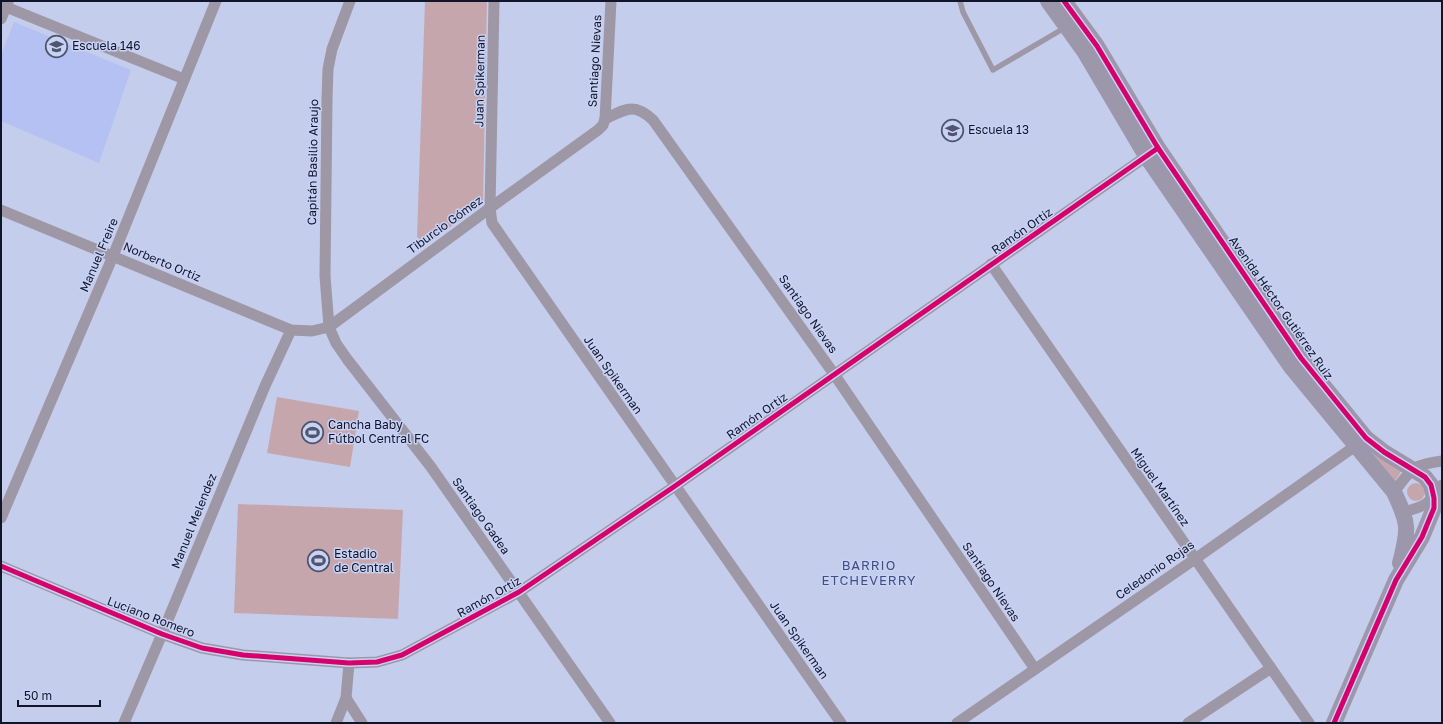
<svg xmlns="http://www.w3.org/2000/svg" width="1443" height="724" font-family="'Golos Text',sans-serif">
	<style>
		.built { fill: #b5c1f3 }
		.green { fill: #c6a6ad }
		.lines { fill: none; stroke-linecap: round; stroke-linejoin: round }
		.lane { stroke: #9d97a6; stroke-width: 5.5 }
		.street { stroke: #9d97a6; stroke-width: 11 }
		.secondary { stroke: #9c97ab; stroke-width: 16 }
		.cycleway-casing { stroke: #c8d2f5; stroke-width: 8 }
		.cycleway { stroke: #d6006c; stroke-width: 5 }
		.labels { text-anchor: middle; stroke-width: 3; stroke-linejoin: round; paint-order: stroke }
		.poi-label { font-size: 12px; fill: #11152a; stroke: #c8d2f5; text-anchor: start }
		.street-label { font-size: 12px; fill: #11152a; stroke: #c8d2f5 }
		.neighbourhood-label { font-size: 13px; letter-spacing: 1px; fill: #434f81; stroke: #c8d2f5 }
	</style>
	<rect width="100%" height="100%" fill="#c5cdec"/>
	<!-- built -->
	<path class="built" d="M 14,22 L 131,70 L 99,163 L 1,121 L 1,55 Z"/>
	<!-- green -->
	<g class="green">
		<path d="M 425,1 L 487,1 L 483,204 L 426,244 L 417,237 Z"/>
		<path d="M 277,397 L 359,411 L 350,467 L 267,453 Z"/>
		<path d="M 1374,454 L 1402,470 L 1394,483 L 1372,455 Z"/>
		<circle cx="1416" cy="492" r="9"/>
		<path d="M 238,504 L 403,510 L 398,619 L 234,613 Z"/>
	</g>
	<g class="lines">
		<!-- lane -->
		<path class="lane" d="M 960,1 L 963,12 L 993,70 L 1066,27"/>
		<!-- street -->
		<g class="street">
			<path d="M 350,1 L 332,49 L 328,69 L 327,99 L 325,276 L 329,327 L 336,343 L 347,359 L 431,467 L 610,723"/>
			<path d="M 494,1 L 490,208 L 492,223 L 841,723"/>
			<path d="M 1,5 L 184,79"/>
			<path d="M 1,19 L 8,2"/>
			<path d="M 605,119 C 626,109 634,102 653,120 L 834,374 L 1035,669"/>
			<path d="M 1,210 L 291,330 L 312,331 L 329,327 L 490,208 L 598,130 L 603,125 L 605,119 L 611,1"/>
			<path d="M 991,264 L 1309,723"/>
			<path d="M 1394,492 C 1412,469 1411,465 1442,461"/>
			<path d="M 1403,512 C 1424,507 1430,504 1442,485"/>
			<path d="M 1,518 L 113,256 L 216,1"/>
			<path d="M 1,566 L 162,634 L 202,648 L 243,655 L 349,663 L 377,662 L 402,655 L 519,592 L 675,486 L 1151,153"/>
			<path d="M 346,698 L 362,723"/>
			<path d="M 124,723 L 162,634 L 265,386 L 291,330"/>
			<path d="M 336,723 L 346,698 L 349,663"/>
			<path d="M 957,723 L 1195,559 L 1361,442"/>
			<path d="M 1188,723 L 1271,668"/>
		</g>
		<!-- secondary -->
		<g class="secondary">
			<path d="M 1048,1 L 1084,51 L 1146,156 L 1291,367 L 1394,492 C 1409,524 1409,528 1400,563"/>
			<path d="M 1064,1 L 1097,46 L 1158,148 L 1301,358 L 1366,438 L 1384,452 L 1425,477 L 1431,485 L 1434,498 L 1434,508 L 1429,520 L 1422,537 L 1396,580 L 1334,723"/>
		</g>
		<defs>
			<g id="cycleway">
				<path d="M 1064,1 L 1097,46 L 1158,148 L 1301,358 L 1366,438 L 1384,452 L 1425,477 L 1431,485 L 1434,498 L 1434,508 L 1429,520 L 1422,537 L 1396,580 L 1334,723"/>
				<path d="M 1,566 L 162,634 L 202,648 L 243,655 L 349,663 L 377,662 L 402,655 L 519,592 L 675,486 L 1158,148"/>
			</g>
		</defs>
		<!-- cycleway casing -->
		<use href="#cycleway" class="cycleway-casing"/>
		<!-- cycleway -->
		<use href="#cycleway" class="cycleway"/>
	</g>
	<!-- icons -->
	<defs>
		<symbol id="school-ring" viewBox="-11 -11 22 22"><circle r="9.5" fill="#c8d2f5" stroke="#50556e" stroke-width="1.5"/><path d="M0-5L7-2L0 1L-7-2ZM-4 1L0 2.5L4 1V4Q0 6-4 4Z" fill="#50556e"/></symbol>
		<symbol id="stadium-ring" viewBox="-11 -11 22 22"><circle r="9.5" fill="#c8d2f5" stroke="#50556e" stroke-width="1.5"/><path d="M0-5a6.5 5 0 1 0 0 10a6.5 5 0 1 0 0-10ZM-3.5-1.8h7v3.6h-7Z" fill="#50556e"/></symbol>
	</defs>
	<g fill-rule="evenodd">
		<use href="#school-ring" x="44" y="34" width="25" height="25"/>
		<use href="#school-ring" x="940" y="118" width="25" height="25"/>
		<use href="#stadium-ring" x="300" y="420" width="25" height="25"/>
		<use href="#stadium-ring" x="306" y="548" width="25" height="25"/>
	</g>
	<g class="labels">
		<!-- poi labels -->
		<g class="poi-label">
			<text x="72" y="50">Escuela 146</text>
			<text x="968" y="134">Escuela 13</text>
			<text x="328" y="429">Cancha Baby<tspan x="328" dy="14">Fútbol Central FC</tspan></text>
			<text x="334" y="558">Estadio<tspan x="334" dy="14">de Central</tspan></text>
		</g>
		<!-- street labels -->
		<g class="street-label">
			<text transform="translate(595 61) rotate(-87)" y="4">Santiago Nievas</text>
			<text transform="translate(480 81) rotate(-89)" y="4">Juan Spikerman</text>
			<text transform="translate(313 162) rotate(-89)" y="4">Capitán Basilio Araujo</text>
			<text transform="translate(445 225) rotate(-36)" y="4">Tiburcio Gómez</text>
			<text transform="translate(1022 231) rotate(-35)" y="4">Ramón Ortiz</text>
			<text transform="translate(99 255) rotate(-67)" y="4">Manuel Freire</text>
			<text transform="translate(162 262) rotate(23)" y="4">Norberto Ortiz</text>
			<text transform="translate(1281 308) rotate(55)" y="4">Avenida Héctor Gutiérrez Ruiz</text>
			<text transform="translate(808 314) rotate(55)" y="4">Santiago Nievas</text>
			<text transform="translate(613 375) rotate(55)" y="4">Juan Spikerman</text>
			<text transform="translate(757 416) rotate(-35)" y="4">Ramón Ortiz</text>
			<text transform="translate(1160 487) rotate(55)" y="4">Miguel Martínez</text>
			<text transform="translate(481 516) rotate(55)" y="4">Santiago Gadea</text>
			<text transform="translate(194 521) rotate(-68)" y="4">Manuel Melendez</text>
			<text transform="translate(1155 570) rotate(-35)" y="4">Celedonio Rojas</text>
			<text transform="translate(991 582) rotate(56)" y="4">Santiago Nievas</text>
			<text transform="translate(489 597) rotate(-29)" y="4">Ramón Ortiz</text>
			<text transform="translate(151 617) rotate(21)" y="4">Luciano Romero</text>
			<text transform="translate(799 640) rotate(55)" y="4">Juan Spikerman</text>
		</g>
		<!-- neighbourhood labels -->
		<g class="neighbourhood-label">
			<text x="869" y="570">BARRIO<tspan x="869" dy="15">ETCHEVERRY</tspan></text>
		</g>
	</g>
	<!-- border -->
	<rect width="1443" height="724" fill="none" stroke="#11152a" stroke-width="4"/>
	<!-- scale -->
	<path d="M18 700v6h82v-6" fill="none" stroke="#11152a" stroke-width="2"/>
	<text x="24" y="700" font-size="12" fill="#11152a" stroke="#c8d2f5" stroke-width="3" paint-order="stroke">50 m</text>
</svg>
